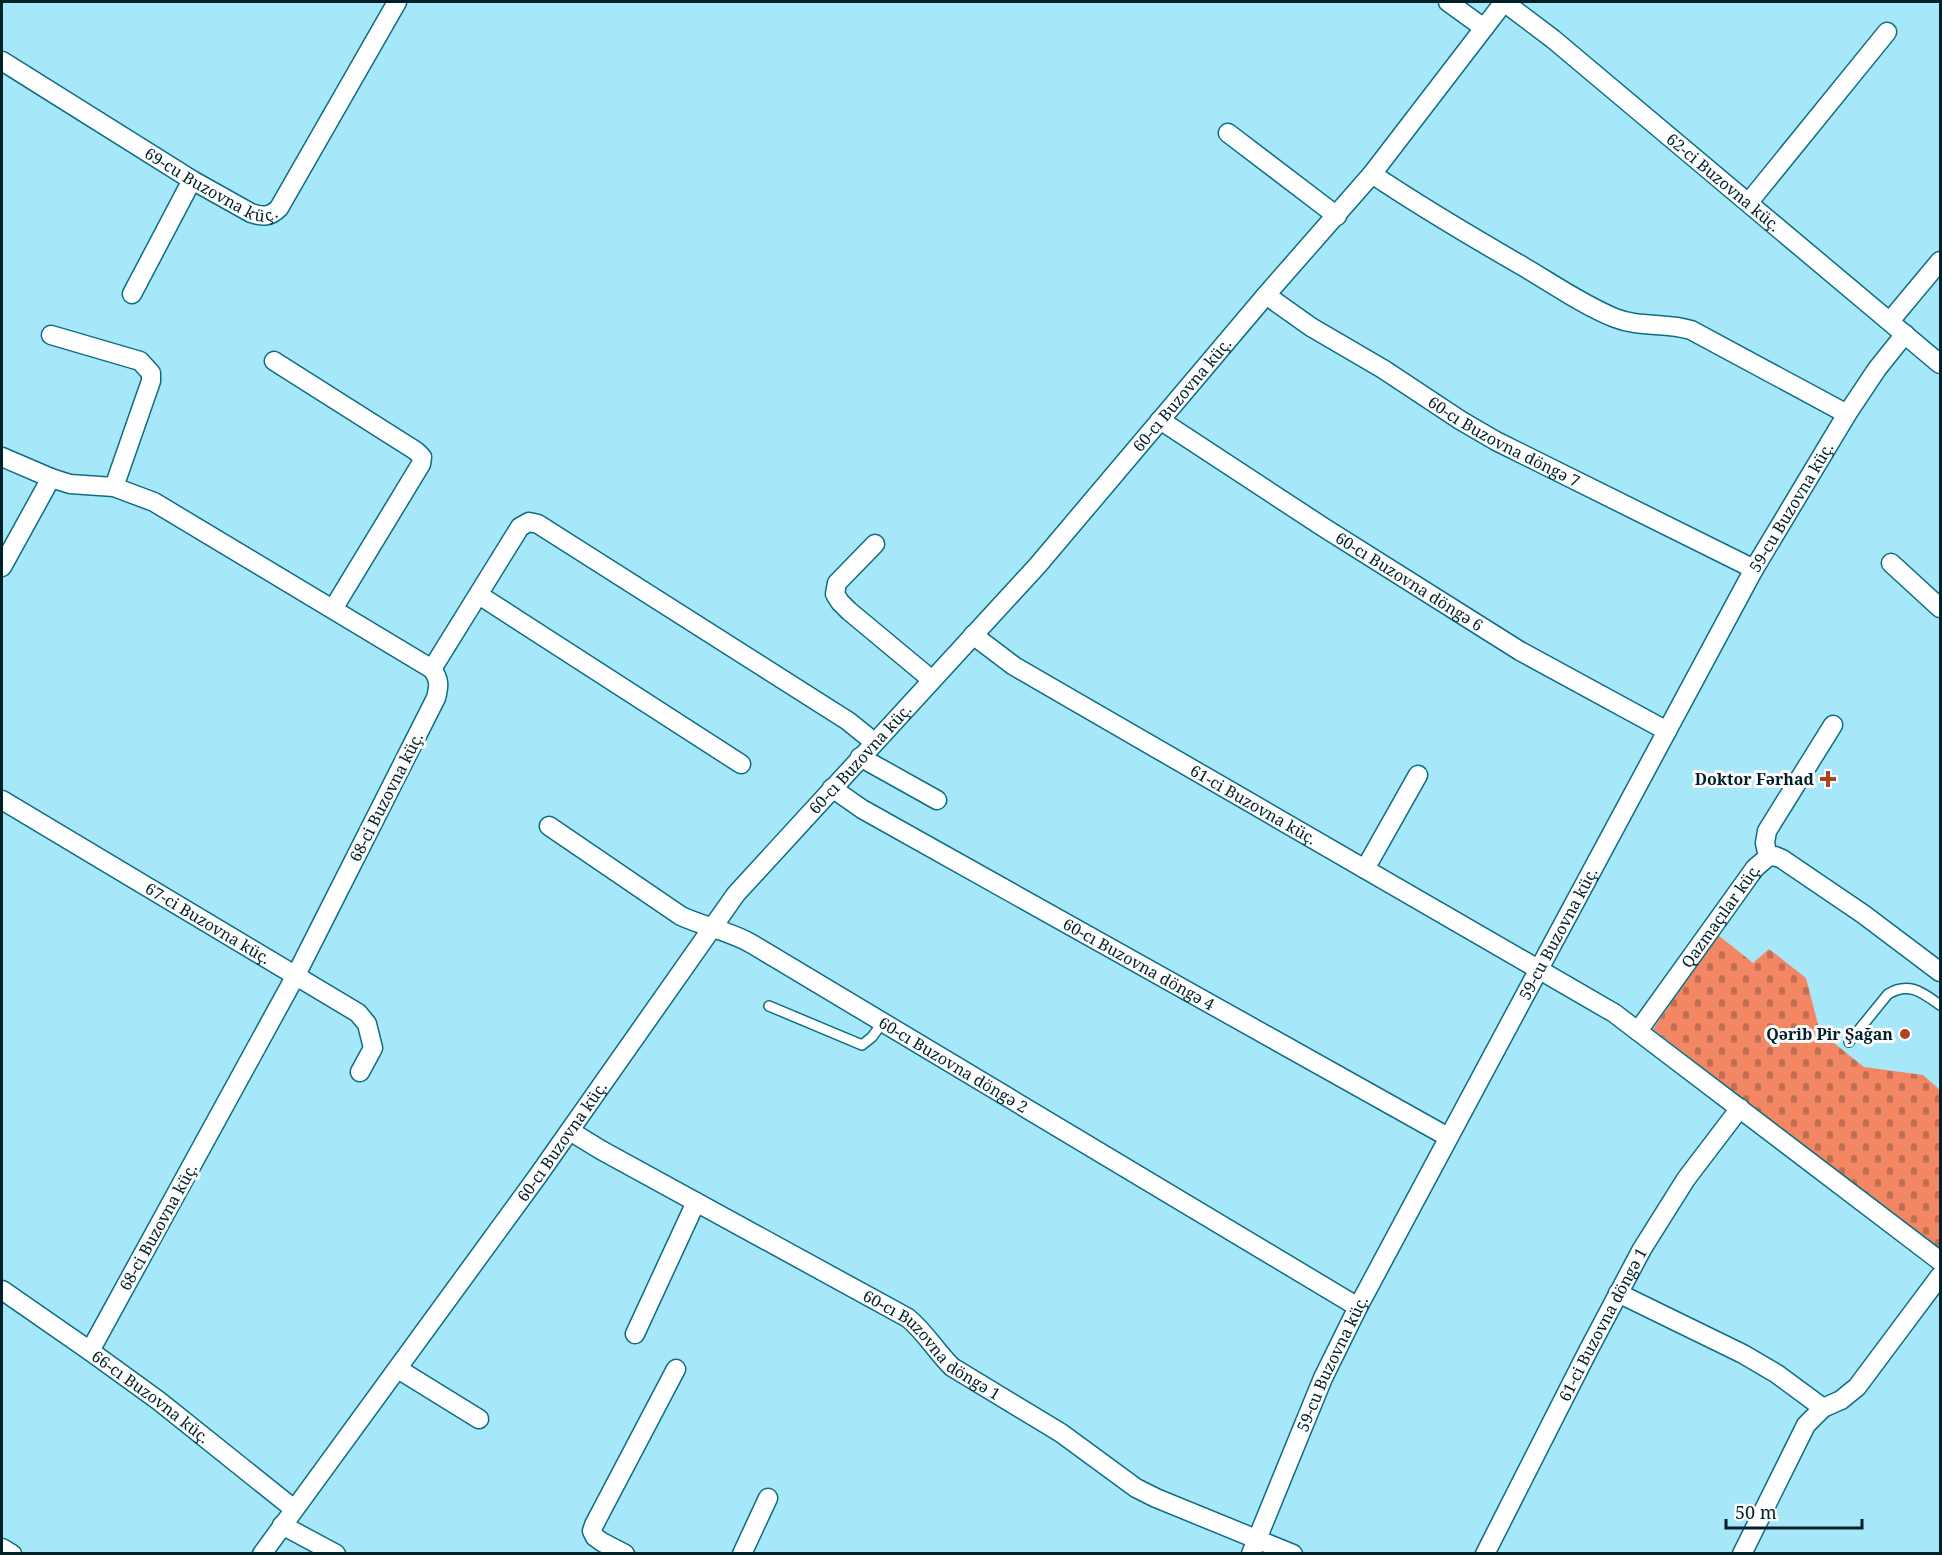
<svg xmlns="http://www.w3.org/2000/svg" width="1942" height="1555" font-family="'Noto Serif',serif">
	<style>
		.cemetery { fill: url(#cemetery-stones) }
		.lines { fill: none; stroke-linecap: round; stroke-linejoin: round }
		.lane-casing { stroke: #0c6d83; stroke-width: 12 }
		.street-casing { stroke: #0c6d83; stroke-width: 21 }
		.lane { stroke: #fff; stroke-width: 9 }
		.street { stroke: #fff; stroke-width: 18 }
		.poi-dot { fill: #ab441f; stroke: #fcfcfc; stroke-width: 2 }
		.labels { text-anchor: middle; stroke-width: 6; stroke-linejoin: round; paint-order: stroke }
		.street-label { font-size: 16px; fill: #002029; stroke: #fcfcfc }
		.poi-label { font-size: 16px; font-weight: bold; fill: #002029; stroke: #fcfcfc; text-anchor: end }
	</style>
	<defs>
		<pattern id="cemetery-stones" width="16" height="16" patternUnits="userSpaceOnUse" patternTransform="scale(1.5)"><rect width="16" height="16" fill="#f38763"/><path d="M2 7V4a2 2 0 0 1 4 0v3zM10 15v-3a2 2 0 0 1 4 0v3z" fill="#c26e52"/></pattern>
	</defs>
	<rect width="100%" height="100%" fill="#a7e7fa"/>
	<!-- cemetery -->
	<path class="cemetery" d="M 1718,935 L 1753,963 L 1769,949 L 1806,978 L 1820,1032 L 1864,1067 L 1923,1075 L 1940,1090 L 1940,1253 L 1653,1029 Z"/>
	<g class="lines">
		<defs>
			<g id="lane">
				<path d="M 769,1006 L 862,1045 L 872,1037 L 883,1022"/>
				<path d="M 1849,1042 L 1888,994 C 1909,981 1923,993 1940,1005"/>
			</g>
			<g id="street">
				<path d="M 1448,2 L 1484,28"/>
				<path id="s1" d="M 1504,2 L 1553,39 L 1940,364"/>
				<path id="s2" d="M 2,61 L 192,180 L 251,213 C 263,217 270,217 279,208 L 397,2"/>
				<path d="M 1228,133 L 1337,216"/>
				<path d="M 1372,174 C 1421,207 1472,237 1524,267 C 1553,284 1583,305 1615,318 C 1640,328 1666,322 1691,330 L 1847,414"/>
				<path d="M 1749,202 L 1887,32"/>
				<path d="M 132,294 L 192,180"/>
				<path id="s3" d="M 1266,295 L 1311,327 L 1383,369 L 1460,420 L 1496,441 L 1754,569"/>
				<path d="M 1890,321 L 1940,261"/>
				<path d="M 51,335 L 140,361 L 151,373 L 151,381 L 114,487"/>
				<path d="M 274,361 L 416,451 L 422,457 L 421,464 L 333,609"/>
				<path id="s4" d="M 1160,420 L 1323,527 L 1520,651 L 1667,731"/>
				<path d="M 2,457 L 51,478 L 70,484 L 114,487 L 154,502 L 432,669 C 440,680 439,686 436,698 L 296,975 L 90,1351"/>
				<path d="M 875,544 L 837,583 L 835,594 L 840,602 L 849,611 L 932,680"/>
				<path d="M 1891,563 L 1940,608"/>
				<path d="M 2,567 L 51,478"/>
				<path d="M 479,595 L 741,764"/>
				<path id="s5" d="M 973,635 L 1014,666 L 1614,1013 L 1940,1261"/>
				<path d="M 432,669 L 520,527 L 529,522 L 538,524 L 848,721 L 874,742"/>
				<path d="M 860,757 L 937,800"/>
				<path id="s6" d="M 832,788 L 862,809 L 1448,1137"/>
				<path id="s7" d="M 2,800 L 358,1013 L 367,1024 L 373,1048 L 360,1072"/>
				<path id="s8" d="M 549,826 L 681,916 C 705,927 730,931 752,944 L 1358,1307"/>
				<path d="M 1768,857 L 1765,843 L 1767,831 L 1833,725"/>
				<path d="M 1365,869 L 1418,775"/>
				<path id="s9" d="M 1638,1031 L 1755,868 L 1768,857 L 1775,856 L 1782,859 L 1863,914 L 1940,972"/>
				<path id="s10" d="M 570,1131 L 601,1150 L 908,1318 C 925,1332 936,1351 952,1367 L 1061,1433 L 1136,1488 L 1156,1498 L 1293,1554"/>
				<path id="s11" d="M 2,1290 L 90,1351 L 159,1401 L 294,1509"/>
				<path d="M 1618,1293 L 1743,1354 L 1777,1374 L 1823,1408"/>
				<path d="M 635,1334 L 696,1202"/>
				<path d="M 398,1369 L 479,1419"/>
				<path d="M 282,1525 L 336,1554"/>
				<path d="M 2,1548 L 12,1554"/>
				<path id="s12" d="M 262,1554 L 537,1177 L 736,894 L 1038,565 L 1266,295 L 1372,174 L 1504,2"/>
				<path d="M 625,1554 L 602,1542 L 595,1537 L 592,1531 L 594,1525 L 676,1369"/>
				<path d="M 742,1554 L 768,1498"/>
				<path id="s13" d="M 1251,1554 L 1323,1378 L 1358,1307 L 1539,969 L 1754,569 L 1847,414 L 1877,369 L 1905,334"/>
				<path id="s14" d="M 1485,1554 L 1588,1351 L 1642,1249 L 1686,1179 L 1740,1108"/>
				<path d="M 1742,1554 L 1806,1425 L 1823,1408 L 1841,1400 L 1857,1387 L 1940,1276"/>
			</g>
		</defs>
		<!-- lane casing -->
		<use href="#lane" class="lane-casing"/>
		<!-- street casing -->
		<use href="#street" class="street-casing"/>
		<!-- lane -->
		<use href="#lane" class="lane"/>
		<!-- street -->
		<use href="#street" class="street"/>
	</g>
	<!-- markers -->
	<g class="poi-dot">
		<path d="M1825 770h6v6h6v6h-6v6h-6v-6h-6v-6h6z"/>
		<circle cx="1905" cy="1034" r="6"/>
	</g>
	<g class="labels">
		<!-- street labels -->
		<g class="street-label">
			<text dy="6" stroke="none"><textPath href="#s2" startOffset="244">69-cu Buzovna küç.</textPath></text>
			<text dy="6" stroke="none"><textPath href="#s1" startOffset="284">62-ci Buzovna küç.</textPath></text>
			<text dy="6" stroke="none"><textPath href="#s12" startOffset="1482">60-cı Buzovna küç.</textPath></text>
			<text dy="6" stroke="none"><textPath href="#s3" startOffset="280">60-cı Buzovna döngə 7</textPath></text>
			<text dy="6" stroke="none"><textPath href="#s13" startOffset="1179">59-cu Buzovna küç.</textPath></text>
			<text dy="6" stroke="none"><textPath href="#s4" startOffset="297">60-cı Buzovna döngə 6</textPath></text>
			<text dy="6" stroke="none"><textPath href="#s12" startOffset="996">60-cı Buzovna küç.</textPath></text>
			<text transform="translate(386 797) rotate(-63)" y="6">68-ci Buzovna küç.</text>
			<text dy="6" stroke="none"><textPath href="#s5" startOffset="328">61-ci Buzovna küç.</textPath></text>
			<text dy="6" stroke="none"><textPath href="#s9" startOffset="142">Qazmaçılar küç.</textPath></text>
			<text dy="6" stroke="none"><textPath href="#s7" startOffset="240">67-ci Buzovna küç.</textPath></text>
			<text dy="6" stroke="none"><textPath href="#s13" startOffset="693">59-cu Buzovna küç.</textPath></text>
			<text dy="6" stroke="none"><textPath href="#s6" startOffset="354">60-cı Buzovna döngə 4</textPath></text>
			<text dy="6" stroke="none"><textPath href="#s8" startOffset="471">60-cı Buzovna döngə 2</textPath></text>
			<text dy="6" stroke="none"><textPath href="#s12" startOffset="510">60-cı Buzovna küç.</textPath></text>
			<text transform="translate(158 1227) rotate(-61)" y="6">68-ci Buzovna küç.</text>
			<text dy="6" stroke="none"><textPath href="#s14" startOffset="258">61-ci Buzovna döngə 1</textPath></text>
			<text dy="6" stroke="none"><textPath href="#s10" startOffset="422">60-cı Buzovna döngə 1</textPath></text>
			<text dy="6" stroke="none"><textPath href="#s13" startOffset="207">59-cu Buzovna küç.</textPath></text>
			<text dy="6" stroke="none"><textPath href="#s11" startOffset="183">66-cı Buzovna küç.</textPath></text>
		</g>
		<!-- poi labels -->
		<g class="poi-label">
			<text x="1814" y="785">Doktor Fərhad</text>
			<text x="1893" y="1040">Qərib Pir Şağan</text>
		</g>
	</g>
	<!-- border -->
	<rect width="1942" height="1555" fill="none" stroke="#002029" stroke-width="6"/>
	<!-- scale -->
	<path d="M1726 1519v9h136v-9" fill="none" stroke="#002029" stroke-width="3"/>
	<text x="1735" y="1519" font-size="18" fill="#002029" stroke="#fcfcfc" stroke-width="4.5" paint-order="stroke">50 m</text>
</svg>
